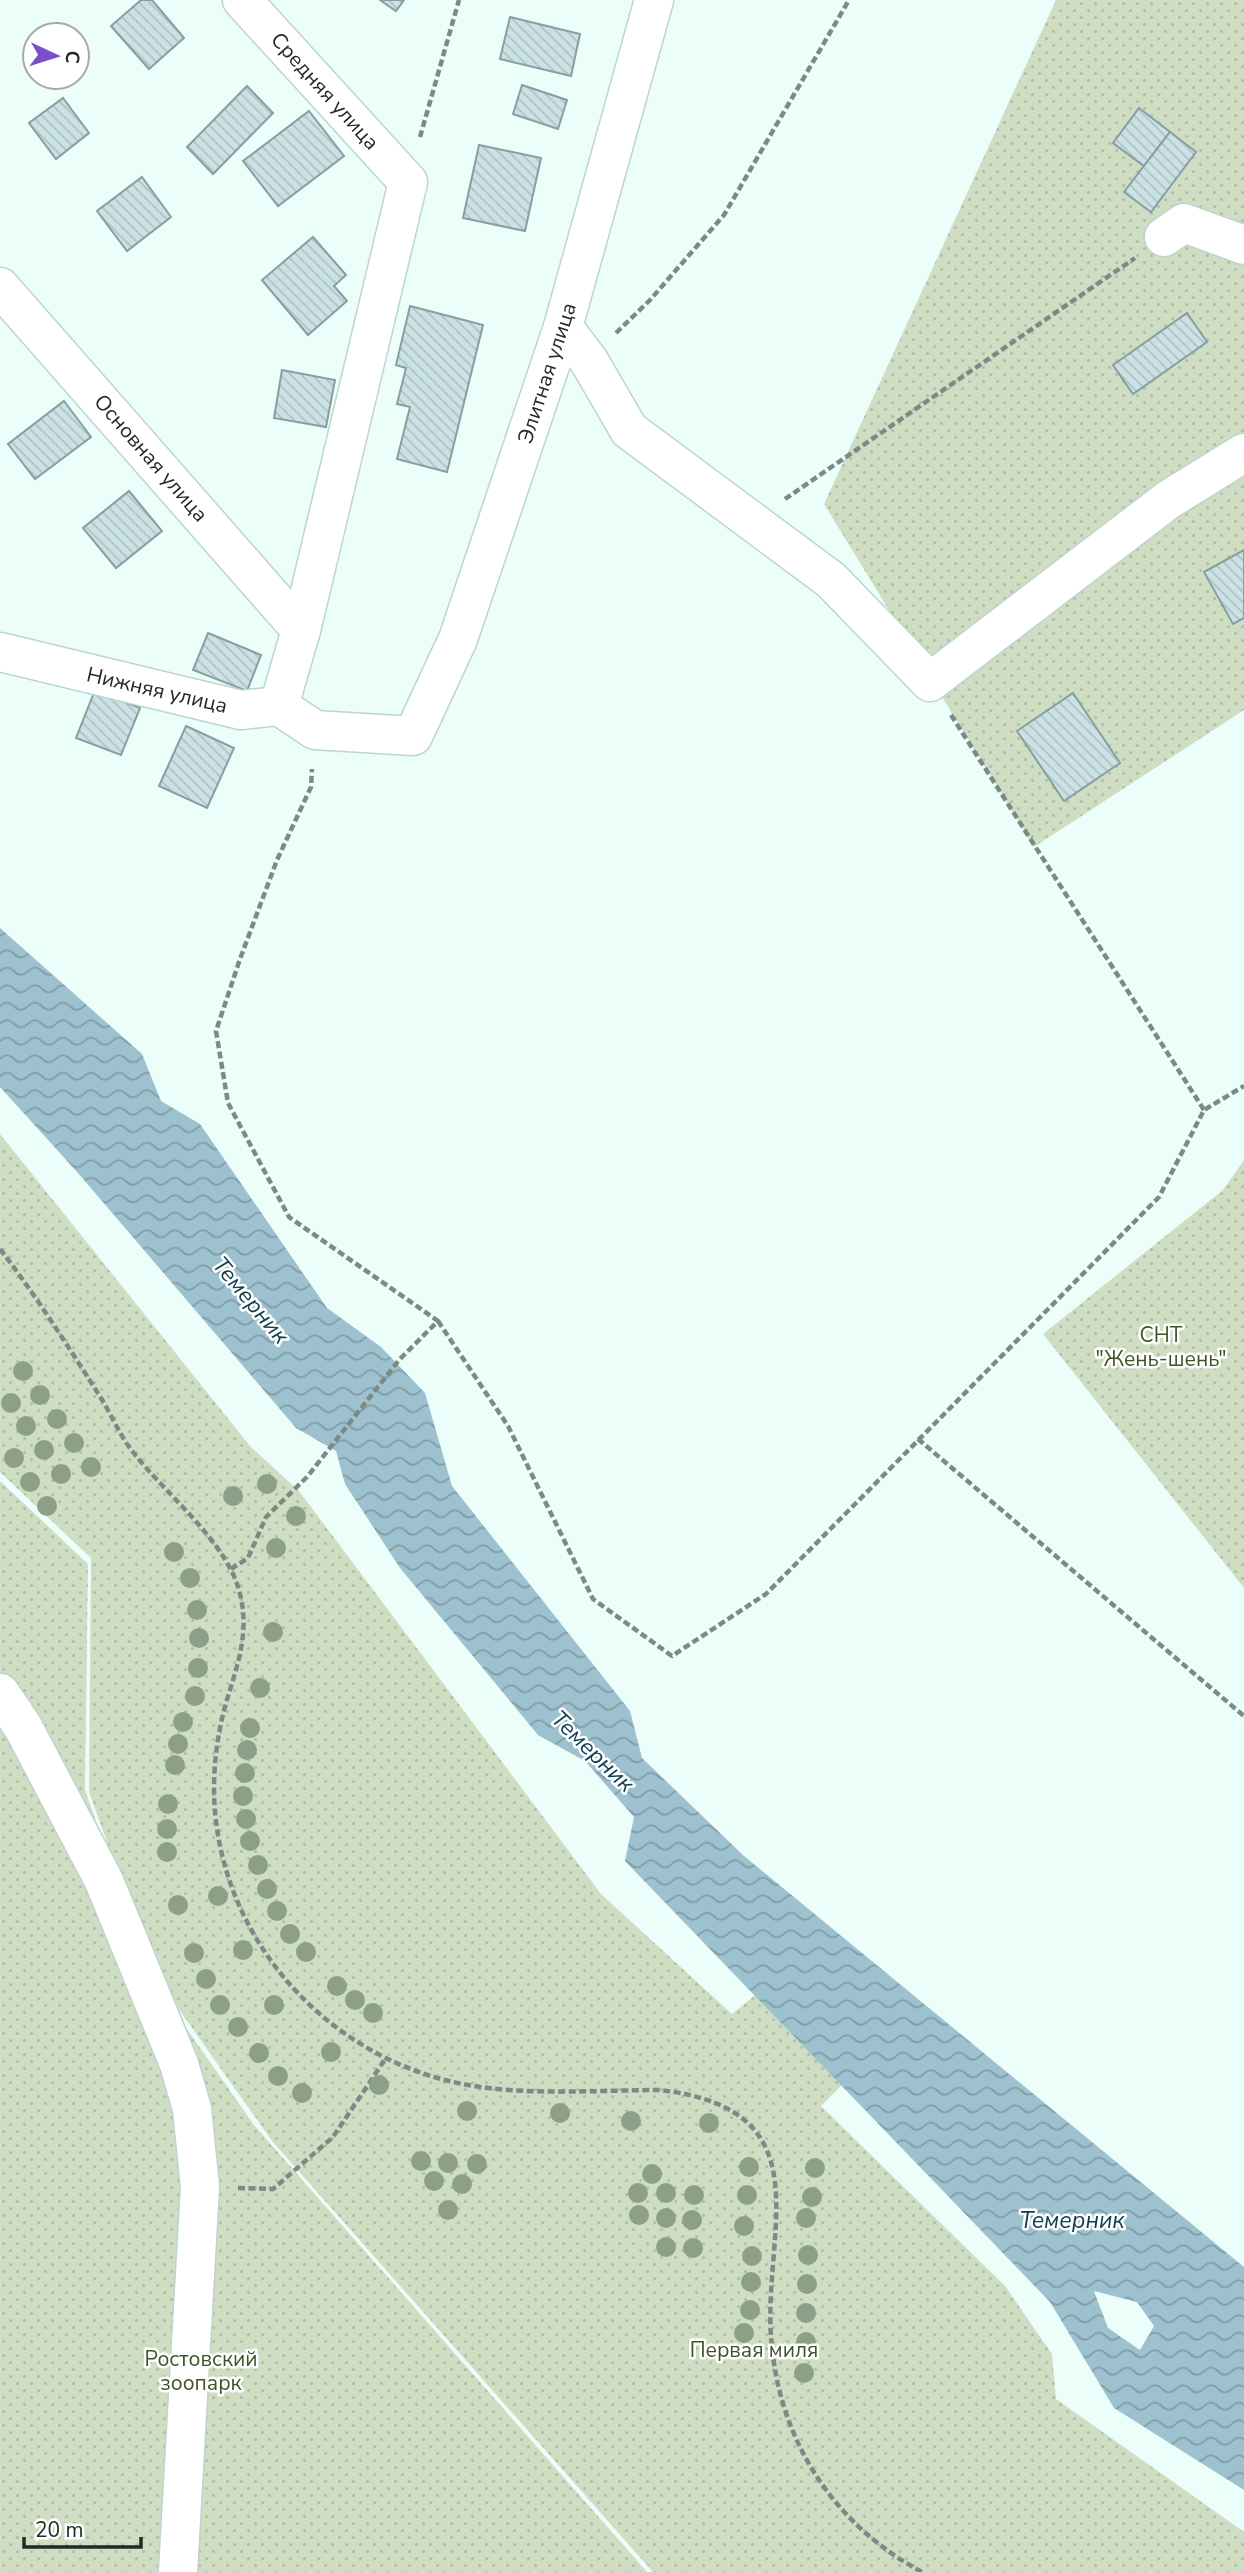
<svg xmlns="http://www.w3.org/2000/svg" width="1244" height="2572" font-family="'Nunito Sans',sans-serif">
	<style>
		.green { fill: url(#green-dots) }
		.water { fill: url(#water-waves); fill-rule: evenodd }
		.building { fill: url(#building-back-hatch); stroke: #889fa1; stroke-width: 2 }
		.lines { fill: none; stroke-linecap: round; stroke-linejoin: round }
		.minor-casing { stroke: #bed5cf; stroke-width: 41 }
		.path { stroke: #7c8a86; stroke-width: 4.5; stroke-dasharray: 7 3.5; stroke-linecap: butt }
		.minor { stroke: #fff; stroke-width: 38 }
		.tree { fill: #8ba086 }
		.labels { text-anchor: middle; stroke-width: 5; stroke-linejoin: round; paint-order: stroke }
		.street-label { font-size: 21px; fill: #212a28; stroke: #fff }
		.park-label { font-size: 21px; fill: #3d5328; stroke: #fff }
		.water-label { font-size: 23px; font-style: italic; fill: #0f4051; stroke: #fff }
	</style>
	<defs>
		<pattern id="green-dots" width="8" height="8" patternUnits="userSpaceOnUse" patternTransform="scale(1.75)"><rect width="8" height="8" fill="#cfdec3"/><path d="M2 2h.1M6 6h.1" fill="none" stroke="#b1bfa8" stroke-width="1.8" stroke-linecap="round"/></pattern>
		<pattern id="water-waves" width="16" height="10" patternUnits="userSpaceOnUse" patternTransform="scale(1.75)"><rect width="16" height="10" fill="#9ec1cf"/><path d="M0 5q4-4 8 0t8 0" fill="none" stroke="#809da8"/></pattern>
		<pattern id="building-back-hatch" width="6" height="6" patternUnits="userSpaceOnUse" patternTransform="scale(1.75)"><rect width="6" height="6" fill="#cae2e4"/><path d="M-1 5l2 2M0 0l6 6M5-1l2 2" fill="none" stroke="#adc2c4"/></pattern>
	</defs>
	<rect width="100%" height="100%" fill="#ebfef9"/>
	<!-- green -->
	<g class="green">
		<path d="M 1056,0 L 1244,0 L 1244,710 L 1034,847 L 824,504 Z"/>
		<path d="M 0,1134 L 250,1446 L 299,1491 L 601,1894 L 732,2014 L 764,1988 L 848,2079 L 821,2106 L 1005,2286 L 1052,2354 L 1056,2399 L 1244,2532 L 1244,2572 L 653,2572 L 272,2141 L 156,1977 L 89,1792 L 91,1558 L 0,1472 Z"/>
		<path d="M 1244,1160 L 1244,1588 L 1043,1334 L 1223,1190 Z"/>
		<path d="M 0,1481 L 88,1564 L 85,1790 L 152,1979 L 254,2125 L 647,2572 L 0,2572 Z"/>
	</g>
	<!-- water -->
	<path class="water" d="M 0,928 L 142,1054 L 161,1101 L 200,1124 L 327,1308 L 381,1347 L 425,1393 L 452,1486 L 630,1711 L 642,1758 L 744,1856 L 1244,2267 L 1244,2490 L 1114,2408 L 1050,2302 L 625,1861 L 634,1817 L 585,1761 L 538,1735 L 400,1568 L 345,1484 L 336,1451 L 296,1428 L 78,1173 L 0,1087 ZM 1094,2291 L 1137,2302 L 1154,2326 L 1140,2350 L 1108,2328 Z"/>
	<!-- building -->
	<g class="building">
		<path d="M 141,0 L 152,0 L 184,38 L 149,69 L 111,26 Z"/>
		<path d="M 380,0 L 404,0 L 396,11 Z"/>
		<path d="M 510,17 L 580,34 L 571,76 L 500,59 Z"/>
		<path d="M 522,85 L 567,100 L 558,129 L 513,114 Z"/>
		<path d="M 247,86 L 273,113 L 213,174 L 187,147 Z"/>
		<path d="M 63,98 L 89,133 L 56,159 L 29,123 Z"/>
		<path d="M 1139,108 L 1170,132 L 1144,166 L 1113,143 Z"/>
		<path d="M 309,111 L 344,156 L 278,206 L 243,161 Z"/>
		<path d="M 1170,132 L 1196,152 L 1151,212 L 1124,192 Z"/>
		<path d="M 479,145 L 541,158 L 525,231 L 463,218 Z"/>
		<path d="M 142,177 L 171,217 L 127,251 L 97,211 Z"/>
		<path d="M 313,237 L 346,275 L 334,286 L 347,301 L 308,335 L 262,280 Z"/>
		<path d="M 410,306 L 483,325 L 447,472 L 397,459 L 410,407 L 397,404 L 406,368 L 396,365 Z"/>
		<path d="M 1187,313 L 1207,342 L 1133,394 L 1113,365 Z"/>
		<path d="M 282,370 L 335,380 L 326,427 L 274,418 Z"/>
		<path d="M 64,401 L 91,437 L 35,479 L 8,444 Z"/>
		<path d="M 129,491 L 162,531 L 116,568 L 83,528 Z"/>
		<path d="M 1244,550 L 1244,618 L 1233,624 L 1204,572 Z"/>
		<path d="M 208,633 L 261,655 L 247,691 L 193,670 Z"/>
		<path d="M 95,690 L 140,708 L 121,755 L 76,738 Z"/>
		<path d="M 1073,693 L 1120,763 L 1064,801 L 1017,731 Z"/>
		<path d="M 186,726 L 234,748 L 207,808 L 159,786 Z"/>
	</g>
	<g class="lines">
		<defs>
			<g id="minor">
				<path d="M 1164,237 L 1184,223 L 1244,245"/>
				<path d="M 0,287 L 301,630"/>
				<path d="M 563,327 L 589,361 L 629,430 L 831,580 L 930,682 L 1168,500 L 1244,453"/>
				<path d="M 0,652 L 241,710 L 279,706 L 301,630 L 408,182 L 242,0"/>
				<path d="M 279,706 L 315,730 L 413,736 L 458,639 L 563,327 L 654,0"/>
				<path d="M 0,1693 L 23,1727 L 104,1881 L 179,2064 L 192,2109 L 200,2187 L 178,2572"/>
			</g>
		</defs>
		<!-- minor casing -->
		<use href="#minor" class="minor-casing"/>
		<!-- path -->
		<g class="path">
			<path d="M 420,137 L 459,0"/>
			<path d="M 616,333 L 650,300 L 724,215 L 849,0"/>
			<path d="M 785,499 L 1135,258"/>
			<path d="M 951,715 L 1204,1110"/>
			<path d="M 0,1249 C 37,1297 69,1348 101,1398 C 112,1416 120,1436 133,1452 C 165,1494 228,1542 240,1594 C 250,1633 237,1666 226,1703 C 218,1731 214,1761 214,1789 C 215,1935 326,2060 468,2085 C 530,2096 597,2090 660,2090 C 831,2110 759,2236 772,2348 C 782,2445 836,2526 922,2572"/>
			<path d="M 438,1321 L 508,1426 L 593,1599 L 672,1656 L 766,1594 L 1159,1197 L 1204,1110 L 1244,1086"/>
			<path d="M 918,1439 L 1244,1716"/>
			<path d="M 231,1569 L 248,1558 L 266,1517 L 307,1477 L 399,1360 L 438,1321 L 289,1217 L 228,1103 L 216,1031 L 240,959 L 277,860 L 311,787 L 312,769"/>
			<path d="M 238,2188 L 273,2189 L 333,2137 L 386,2058"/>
		</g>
		<!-- minor -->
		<use href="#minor" class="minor"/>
	</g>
	<!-- trees -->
	<g class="tree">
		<circle cx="23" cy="1371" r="10"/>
		<circle cx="40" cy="1395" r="10"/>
		<circle cx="11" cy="1403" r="10"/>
		<circle cx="57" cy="1419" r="10"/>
		<circle cx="26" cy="1426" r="10"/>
		<circle cx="74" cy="1443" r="10"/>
		<circle cx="44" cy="1450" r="10"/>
		<circle cx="14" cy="1458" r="10"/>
		<circle cx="91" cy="1467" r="10"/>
		<circle cx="61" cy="1474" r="10"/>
		<circle cx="30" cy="1482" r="10"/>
		<circle cx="267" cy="1484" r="10"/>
		<circle cx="233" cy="1496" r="10"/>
		<circle cx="47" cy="1506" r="10"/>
		<circle cx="296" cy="1516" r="10"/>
		<circle cx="276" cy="1548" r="10"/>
		<circle cx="174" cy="1552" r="10"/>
		<circle cx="190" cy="1578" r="10"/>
		<circle cx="197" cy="1610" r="10"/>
		<circle cx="273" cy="1632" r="10"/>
		<circle cx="199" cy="1638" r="10"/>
		<circle cx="198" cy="1668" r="10"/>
		<circle cx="260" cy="1688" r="10"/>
		<circle cx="195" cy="1696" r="10"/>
		<circle cx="183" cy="1722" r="10"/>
		<circle cx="250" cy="1728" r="10"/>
		<circle cx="178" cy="1744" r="10"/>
		<circle cx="247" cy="1750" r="10"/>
		<circle cx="175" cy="1765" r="10"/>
		<circle cx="245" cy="1773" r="10"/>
		<circle cx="243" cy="1796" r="10"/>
		<circle cx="168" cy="1804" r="10"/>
		<circle cx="246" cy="1819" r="10"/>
		<circle cx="167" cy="1829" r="10"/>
		<circle cx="250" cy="1841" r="10"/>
		<circle cx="167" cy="1852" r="10"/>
		<circle cx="258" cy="1865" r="10"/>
		<circle cx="267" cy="1889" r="10"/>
		<circle cx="218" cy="1896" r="10"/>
		<circle cx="178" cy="1905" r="10"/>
		<circle cx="277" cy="1911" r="10"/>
		<circle cx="290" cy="1934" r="10"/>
		<circle cx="243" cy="1950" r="10"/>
		<circle cx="306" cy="1952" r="10"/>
		<circle cx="194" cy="1953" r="10"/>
		<circle cx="206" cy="1979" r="10"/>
		<circle cx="337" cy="1986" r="10"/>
		<circle cx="355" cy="2000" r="10"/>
		<circle cx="220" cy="2005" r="10"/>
		<circle cx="274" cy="2005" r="10"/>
		<circle cx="373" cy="2013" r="10"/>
		<circle cx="238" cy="2027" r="10"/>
		<circle cx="331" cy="2052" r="10"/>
		<circle cx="259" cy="2053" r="10"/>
		<circle cx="278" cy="2076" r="10"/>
		<circle cx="379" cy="2085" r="10"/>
		<circle cx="302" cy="2093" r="10"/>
		<circle cx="467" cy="2111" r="10"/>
		<circle cx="560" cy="2113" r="10"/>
		<circle cx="631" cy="2121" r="10"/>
		<circle cx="709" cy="2123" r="10"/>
		<circle cx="421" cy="2161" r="10"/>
		<circle cx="448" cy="2163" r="10"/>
		<circle cx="477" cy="2164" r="10"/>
		<circle cx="749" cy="2167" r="10"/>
		<circle cx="815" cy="2168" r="10"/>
		<circle cx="652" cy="2174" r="10"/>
		<circle cx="434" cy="2181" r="10"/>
		<circle cx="462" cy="2184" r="10"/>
		<circle cx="638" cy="2193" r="10"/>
		<circle cx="666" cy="2193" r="10"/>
		<circle cx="694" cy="2195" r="10"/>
		<circle cx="747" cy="2195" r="10"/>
		<circle cx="812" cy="2197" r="10"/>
		<circle cx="448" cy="2210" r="10"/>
		<circle cx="639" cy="2215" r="10"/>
		<circle cx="666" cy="2218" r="10"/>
		<circle cx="806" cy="2218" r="10"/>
		<circle cx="692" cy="2220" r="10"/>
		<circle cx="744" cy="2226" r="10"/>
		<circle cx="666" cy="2247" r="10"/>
		<circle cx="693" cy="2248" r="10"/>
		<circle cx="808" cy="2255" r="10"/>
		<circle cx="752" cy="2256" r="10"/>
		<circle cx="751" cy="2282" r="10"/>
		<circle cx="807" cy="2284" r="10"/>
		<circle cx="750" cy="2310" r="10"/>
		<circle cx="806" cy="2313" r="10"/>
		<circle cx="744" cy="2333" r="10"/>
		<circle cx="806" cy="2342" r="10"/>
		<circle cx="804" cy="2373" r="10"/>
	</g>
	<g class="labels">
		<!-- street labels -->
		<g class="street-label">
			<text transform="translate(325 91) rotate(48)" y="7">Средняя улица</text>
			<text transform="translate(547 373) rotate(-72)" y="7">Элитная улица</text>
			<text transform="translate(151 458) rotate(49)" y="7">Основная улица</text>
			<text transform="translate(157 690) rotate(13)" y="7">Нижняя улица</text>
		</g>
		<!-- park labels -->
		<g class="park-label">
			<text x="1161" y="1342">СНТ<tspan x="1161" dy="24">"Жень-шень"</tspan></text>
			<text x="754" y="2357">Первая миля</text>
			<text x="201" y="2366">Ростовский<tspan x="201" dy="24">зоопарк</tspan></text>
		</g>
		<!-- water labels -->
		<g class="water-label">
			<text transform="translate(251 1300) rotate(50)" y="8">Темерник</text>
			<text transform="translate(593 1751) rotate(44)" y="8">Темерник</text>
			<text x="1072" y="2228">Темерник</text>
		</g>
	</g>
	<!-- north arrow -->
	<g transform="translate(56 56) rotate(94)"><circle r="33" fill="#ffffff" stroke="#a6aaa9" stroke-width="2"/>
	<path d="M0-5L12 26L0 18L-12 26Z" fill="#7b4fc8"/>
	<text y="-10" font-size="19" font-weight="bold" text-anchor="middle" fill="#212a28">С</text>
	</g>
	<!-- scale -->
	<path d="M24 2537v10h117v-10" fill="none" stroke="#212a28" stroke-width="3.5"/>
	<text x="35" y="2537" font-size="21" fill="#212a28" stroke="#ffffff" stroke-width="5" paint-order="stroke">20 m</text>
</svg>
